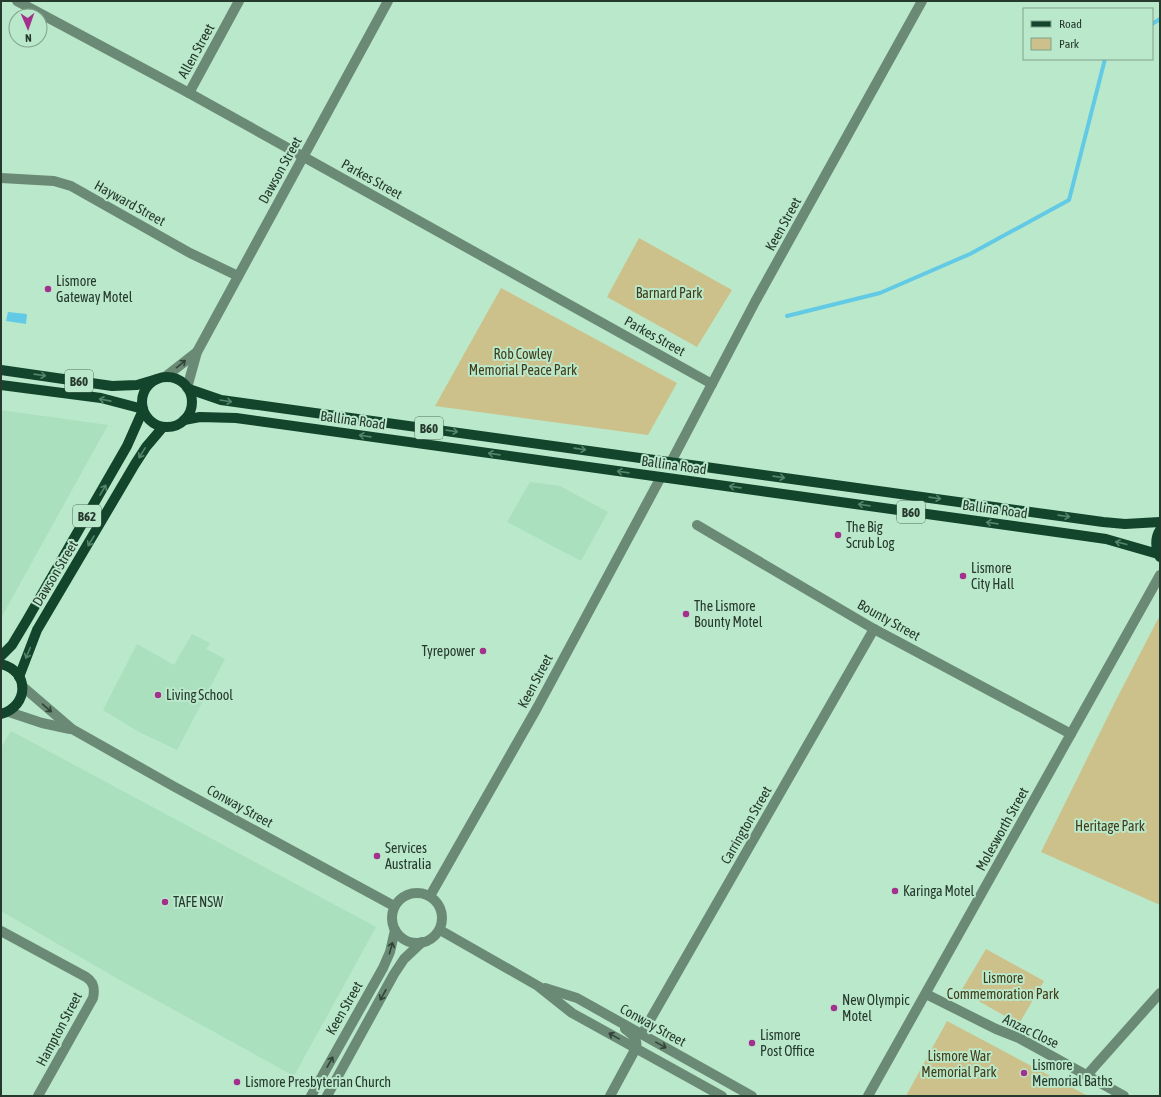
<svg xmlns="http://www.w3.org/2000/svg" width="1161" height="1097" font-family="'Asap Condensed',sans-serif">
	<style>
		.built { fill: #aae0be }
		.green { fill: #cdc18b }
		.water { fill: #63cae5 }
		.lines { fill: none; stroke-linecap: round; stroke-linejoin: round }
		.stream { stroke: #63cae5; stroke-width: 4 }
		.minor { stroke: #6b8a76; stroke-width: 10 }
		.major { stroke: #12452b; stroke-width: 10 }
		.oneway { stroke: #304538 }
		.oneway2 { stroke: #55866b }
		.poi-dot { fill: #a3308c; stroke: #bae8cb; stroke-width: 1.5 }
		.labels { text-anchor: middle; stroke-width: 4; stroke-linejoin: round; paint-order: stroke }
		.shield { fill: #bae8cb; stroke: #526e5c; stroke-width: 1 }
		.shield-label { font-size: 13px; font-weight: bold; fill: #26392d }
		.street-label { font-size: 14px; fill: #26392d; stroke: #bae8cb }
		.poi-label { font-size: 14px; fill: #26392d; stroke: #bae8cb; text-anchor: start }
		.park-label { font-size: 14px; fill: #433c19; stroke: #bae8cb }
	</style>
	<rect width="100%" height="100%" fill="#bae8cb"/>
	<!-- built -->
	<g class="built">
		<path d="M 1,410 L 108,425 L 1,618 Z"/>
		<path d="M 530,482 L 560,486 L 608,512 L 581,561 L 507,522 Z"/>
		<path d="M 192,634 L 210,643 L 206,649 L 225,659 L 177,750 L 139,732 L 103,710 L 137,644 L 174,665 Z"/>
		<path d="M 11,731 L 376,927 L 294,1076 L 118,979 L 1,911 L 1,748 Z"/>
	</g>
	<!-- green -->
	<g class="green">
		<path d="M 639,238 L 732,290 L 697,347 L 607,297 Z"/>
		<path d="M 501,288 L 677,383 L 648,435 L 435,406 Z"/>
		<path d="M 1160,615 L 1160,905 L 1041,852 L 1116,700 Z"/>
		<path d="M 986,949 L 1044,981 L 1019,1024 L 961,991 Z"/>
		<path d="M 947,1021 L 1088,1096 L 906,1096 Z"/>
	</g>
	<!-- water -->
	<path class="water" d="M 8,312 L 27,314 L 26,324 L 6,321 Z"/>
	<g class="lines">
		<!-- stream -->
		<g class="stream">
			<path d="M 1152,24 L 1160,19"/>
			<path d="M 787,316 L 880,293 L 970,254 L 1069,200 L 1105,59"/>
		</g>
		<!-- minor -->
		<g class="minor">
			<path d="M 17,1 L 189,93 L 712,384"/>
			<path d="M 189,93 L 239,1"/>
			<path d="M 1,178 L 54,181 L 71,186 L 190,253 L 238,276"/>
			<path d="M 165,377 L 197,352"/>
			<path d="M 187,388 L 197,352 L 388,1"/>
			<path d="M 671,462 L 755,302 L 922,1"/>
			<path d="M 697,525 L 874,629 L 1071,734"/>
			<path d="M 22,686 L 72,729 L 173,786 L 394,906"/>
			<path d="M 9,712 L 42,723 L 70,729"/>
			<circle cx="417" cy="918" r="25"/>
			<path d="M 430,896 L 537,708 L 661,477"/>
			<path d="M 440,930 L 538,986 L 572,1013 L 722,1096"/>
			<path d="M 1,931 L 86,977 C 94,982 95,989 93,998 L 38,1096"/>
			<path d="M 545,988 L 577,998 L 752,1096"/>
			<path d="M 926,994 L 996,1029 L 1019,1038 L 1124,1096"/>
			<path d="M 642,1034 L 874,629"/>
			<path d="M 1087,1075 L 1160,993"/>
			<path d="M 311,1096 L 383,968 L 390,952 L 395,930"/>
			<path d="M 327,1096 L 394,974 L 404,959 L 422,942"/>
			<path d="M 610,1096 L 636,1048 C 638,1039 632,1034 625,1029"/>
			<path d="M 868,1096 L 1160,575"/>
		</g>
		<!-- major -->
		<g class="major">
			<path d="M 1,370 L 112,386 L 137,385 L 157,379"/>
			<circle cx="167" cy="402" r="25"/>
			<path d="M 1,385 L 101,398 L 143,409"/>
			<path d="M 189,389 L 221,400 L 1103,522 L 1125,524 L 1160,522"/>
			<path d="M 184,420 L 200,417 L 236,418 L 1078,535 L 1106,539 L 1158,554"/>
			<path d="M 1160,530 C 1155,538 1155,548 1160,557"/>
			<path d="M 1,656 L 12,645 L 27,620 L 127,446 L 143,410"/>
			<path d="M 1,664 C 30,671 29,706 1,714"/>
			<path d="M 19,677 L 37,630 L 135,464 L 146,447 L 163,427"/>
		</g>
	</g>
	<!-- one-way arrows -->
	<defs><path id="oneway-shaft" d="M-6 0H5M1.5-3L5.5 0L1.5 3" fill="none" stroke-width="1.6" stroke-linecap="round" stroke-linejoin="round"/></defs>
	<g class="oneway">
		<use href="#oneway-shaft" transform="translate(181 364) rotate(-39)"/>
		<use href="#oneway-shaft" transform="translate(47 708) rotate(41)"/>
		<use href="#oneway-shaft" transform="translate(391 948) rotate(-74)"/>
		<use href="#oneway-shaft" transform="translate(383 995) rotate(119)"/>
		<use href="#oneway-shaft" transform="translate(614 1036) rotate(-151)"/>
		<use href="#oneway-shaft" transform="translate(661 1045) rotate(29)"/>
		<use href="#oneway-shaft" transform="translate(330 1062) rotate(-61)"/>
	</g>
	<g class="oneway2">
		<use href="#oneway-shaft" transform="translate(40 375) rotate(8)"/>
		<use href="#oneway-shaft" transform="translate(105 400) rotate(-169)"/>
		<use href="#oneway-shaft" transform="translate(226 401) rotate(9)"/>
		<use href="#oneway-shaft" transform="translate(452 431) rotate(8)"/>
		<use href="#oneway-shaft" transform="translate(365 436) rotate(-172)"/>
		<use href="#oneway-shaft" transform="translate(580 449) rotate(8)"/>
		<use href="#oneway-shaft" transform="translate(142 453) rotate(122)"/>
		<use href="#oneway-shaft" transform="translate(494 454) rotate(-172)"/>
		<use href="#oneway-shaft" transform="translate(623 472) rotate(-172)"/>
		<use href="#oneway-shaft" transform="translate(779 477) rotate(8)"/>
		<use href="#oneway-shaft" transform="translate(735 487) rotate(-172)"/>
		<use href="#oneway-shaft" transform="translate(103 490) rotate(-60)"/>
		<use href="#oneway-shaft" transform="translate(935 498) rotate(8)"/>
		<use href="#oneway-shaft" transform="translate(864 505) rotate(-172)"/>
		<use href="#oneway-shaft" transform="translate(1064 516) rotate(8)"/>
		<use href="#oneway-shaft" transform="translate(992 523) rotate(-172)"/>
		<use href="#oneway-shaft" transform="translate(91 541) rotate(121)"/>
		<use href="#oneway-shaft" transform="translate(1121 543) rotate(-166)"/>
		<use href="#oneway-shaft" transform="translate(28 653) rotate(112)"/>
	</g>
	<!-- markers -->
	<g class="poi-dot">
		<circle cx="48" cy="289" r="4"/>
		<circle cx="838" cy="535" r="4"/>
		<circle cx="963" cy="576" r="4"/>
		<circle cx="686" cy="614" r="4"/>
		<circle cx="483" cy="651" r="4"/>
		<circle cx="158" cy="695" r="4"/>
		<circle cx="377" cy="856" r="4"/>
		<circle cx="895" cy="891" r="4"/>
		<circle cx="165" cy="902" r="4"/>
		<circle cx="834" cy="1008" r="4"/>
		<circle cx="752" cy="1043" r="4"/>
		<circle cx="1024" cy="1073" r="4"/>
		<circle cx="237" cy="1082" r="4"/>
	</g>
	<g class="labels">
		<!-- shield labels -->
		<g class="shield">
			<rect x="65" y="370" width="28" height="22" rx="3"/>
			<rect x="415" y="417" width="28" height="22" rx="3"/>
			<rect x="897" y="501" width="28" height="22" rx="3"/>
			<rect x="73" y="505" width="28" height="22" rx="3"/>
		</g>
		<g class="shield-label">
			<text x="79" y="386">B60</text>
			<text x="429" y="433">B60</text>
			<text x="911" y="517">B60</text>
			<text x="87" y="521">B62</text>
		</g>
		<!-- street labels -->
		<g class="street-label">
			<text transform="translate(196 51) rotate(-61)" y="5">Allen Street</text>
			<text transform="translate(280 170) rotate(-61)" y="5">Dawson Street</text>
			<text transform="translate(372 179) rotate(29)" y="5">Parkes Street</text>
			<text transform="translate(130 203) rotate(29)" y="5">Hayward Street</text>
			<text transform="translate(783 224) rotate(-61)" y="5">Keen Street</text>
			<text transform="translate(655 336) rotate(29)" y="5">Parkes Street</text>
			<text transform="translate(353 420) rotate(8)" y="5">Ballina Road</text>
			<text transform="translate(674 465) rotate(8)" y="5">Ballina Road</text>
			<text transform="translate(995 509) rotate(8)" y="5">Ballina Road</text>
			<text transform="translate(55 573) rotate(-59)" y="5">Dawson Street</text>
			<text transform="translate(889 620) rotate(29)" y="5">Bounty Street</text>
			<text transform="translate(535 681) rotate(-62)" y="5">Keen Street</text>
			<text transform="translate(240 806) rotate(29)" y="5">Conway Street</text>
			<text transform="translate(746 825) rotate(-60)" y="5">Carrington Street</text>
			<text transform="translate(1002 829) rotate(-61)" y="5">Molesworth Street</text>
			<text transform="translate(344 1008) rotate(-60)" y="5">Keen Street</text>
			<text transform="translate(653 1025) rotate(29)" y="5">Conway Street</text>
			<text transform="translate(59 1029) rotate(-62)" y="5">Hampton Street</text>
			<text transform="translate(1031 1031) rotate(26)" y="5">Anzac Close</text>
		</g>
		<!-- poi labels -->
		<g class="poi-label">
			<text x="56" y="286">Lismore<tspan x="56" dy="16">Gateway Motel</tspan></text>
			<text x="846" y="532">The Big<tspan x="846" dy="16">Scrub Log</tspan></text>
			<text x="971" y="573">Lismore<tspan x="971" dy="16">City Hall</tspan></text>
			<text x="694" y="611">The Lismore<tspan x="694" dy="16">Bounty Motel</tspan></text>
			<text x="475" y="656" text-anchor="end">Tyrepower</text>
			<text x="166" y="700">Living School</text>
			<text x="385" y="853">Services<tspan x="385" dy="16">Australia</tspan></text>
			<text x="903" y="896">Karinga Motel</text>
			<text x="173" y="907">TAFE NSW</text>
			<text x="842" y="1005">New Olympic<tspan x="842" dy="16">Motel</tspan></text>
			<text x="760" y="1040">Lismore<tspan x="760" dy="16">Post Office</tspan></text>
			<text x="1032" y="1070">Lismore<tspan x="1032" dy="16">Memorial Baths</tspan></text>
			<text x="245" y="1087">Lismore Presbyterian Church</text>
		</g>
		<!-- park labels -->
		<g class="park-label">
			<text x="669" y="298">Barnard Park</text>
			<text x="523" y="359">Rob Cowley<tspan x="523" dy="16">Memorial Peace Park</tspan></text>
			<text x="1110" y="831">Heritage Park</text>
			<text x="1003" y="983">Lismore<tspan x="1003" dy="16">Commemoration Park</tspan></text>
			<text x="959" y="1061">Lismore War<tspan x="959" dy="16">Memorial Park</tspan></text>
		</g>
	</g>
	<!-- border -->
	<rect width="1161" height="1097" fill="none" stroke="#26392d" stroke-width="4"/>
	<!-- legend -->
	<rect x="1023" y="8" width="130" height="52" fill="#bae8cb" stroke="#7fa28c"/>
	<rect x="1031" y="21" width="20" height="6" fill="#12452b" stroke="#7fa28c"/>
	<text x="1059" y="28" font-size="12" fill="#26392d">Road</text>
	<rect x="1031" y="38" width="20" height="12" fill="#cdc18b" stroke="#7fa28c"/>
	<text x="1059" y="48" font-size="12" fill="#26392d">Park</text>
	<!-- north arrow -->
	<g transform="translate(28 28) rotate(178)"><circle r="19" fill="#bae8cb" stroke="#7fa28c"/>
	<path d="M0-3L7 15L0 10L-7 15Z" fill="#a3308c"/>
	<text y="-6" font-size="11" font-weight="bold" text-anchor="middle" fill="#26392d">N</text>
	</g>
</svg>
